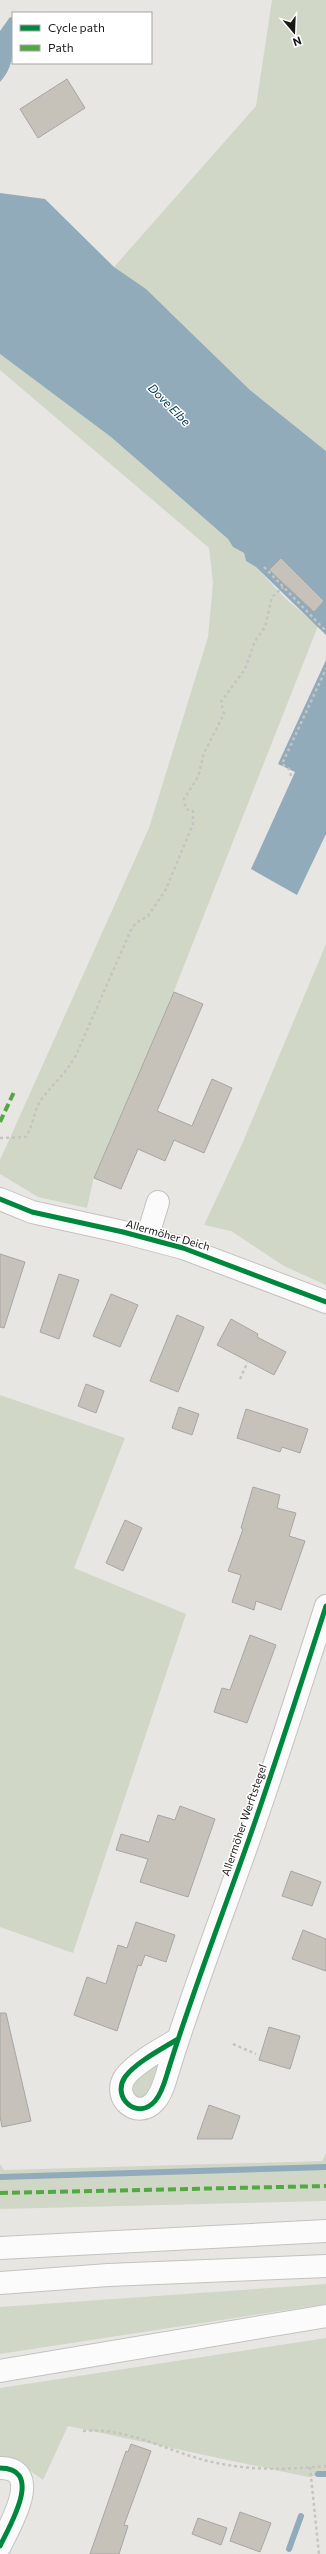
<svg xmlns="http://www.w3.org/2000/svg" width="326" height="2554" font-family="Commissioner,sans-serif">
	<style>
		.green { fill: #d1d7c7 }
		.water { fill: #91abba }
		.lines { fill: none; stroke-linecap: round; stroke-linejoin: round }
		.stream { stroke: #91abba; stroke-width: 6 }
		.building { fill: #c6c2ba; stroke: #a7a6a4 }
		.minor-casing { stroke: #c4c2c0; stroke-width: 24 }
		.highway-casing { stroke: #c4c2c0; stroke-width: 24 }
		.path { stroke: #c4c4c2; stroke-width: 2.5; stroke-dasharray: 3 3; stroke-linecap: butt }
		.minor { stroke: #fcfbfb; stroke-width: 22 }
		.highway { stroke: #fcfbfb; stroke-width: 22 }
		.quiet { stroke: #52a942; stroke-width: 4; stroke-dasharray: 8 4; stroke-linecap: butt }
		.cycleway-casing { stroke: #fff; stroke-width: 8 }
		.cycleway { stroke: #00873e; stroke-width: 5 }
		.labels { text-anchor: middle; stroke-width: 3; stroke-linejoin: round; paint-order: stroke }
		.street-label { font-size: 11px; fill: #191815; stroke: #fff }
		.water-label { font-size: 12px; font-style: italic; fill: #023850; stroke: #fff }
	</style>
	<rect width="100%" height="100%" fill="#e8e6e3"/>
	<!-- green -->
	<g class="green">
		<path d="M 272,0 L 326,0 L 326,451 L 250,390 L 170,312 L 114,267 L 256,106 Z"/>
		<path d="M 0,354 L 111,437 L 228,539 L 233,547 L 244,553 L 246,561 L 256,567 L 287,600 L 318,626 L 174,991 L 94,1177 L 87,1208 L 38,1197 L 0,1174 L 0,1160 L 149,828 L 208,637 L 213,583 L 209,548 L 0,370 Z"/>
		<path d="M 326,944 L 326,1285 L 284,1266 L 231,1231 L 204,1225 L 242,1144 Z"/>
		<path d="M 0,1395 L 125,1438 L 74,1568 L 186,1614 L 73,1953 L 0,1927 Z"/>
		<path d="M 161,2060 L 154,2087 L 144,2100 L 134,2098 L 131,2086 Z"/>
		<path d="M 326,2153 L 326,2201 L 0,2209 L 0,2164 L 4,2170 L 322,2161 Z"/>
		<path d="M 326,2284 L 326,2304 L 0,2354 L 0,2307 Z"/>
		<path d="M 326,2338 L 326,2475 L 308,2477 L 68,2426 L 43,2480 L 15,2460 L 0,2457 L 0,2388 Z"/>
	</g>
	<!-- water -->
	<g class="water">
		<path d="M 10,17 L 13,18 C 13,41 17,64 0,82 L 0,31 Z"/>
		<path d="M 0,193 L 45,199 L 114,267 L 146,289 L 250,390 L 326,451 L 326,635 L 256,567 L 246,561 L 244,553 L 233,547 L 228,539 L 111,437 L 0,354 Z"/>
		<path d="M 326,660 L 326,834 L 297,895 L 251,869 L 295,772 L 278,764 Z"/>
	</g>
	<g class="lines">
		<!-- stream -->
		<g class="stream">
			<path d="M 0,2177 L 326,2167"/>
			<path d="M 318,2474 L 326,2474"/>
			<path d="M 289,2549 L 301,2516"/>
		</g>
	</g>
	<!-- building -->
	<g class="building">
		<path d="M 67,79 L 85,108 L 38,138 L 20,109 Z"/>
		<path d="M 281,558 L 324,601 L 314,612 L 269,570 Z"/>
		<path d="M 174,992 L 203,1004 L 157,1111 L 192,1126 L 212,1079 L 232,1088 L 204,1153 L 174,1140 L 165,1161 L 138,1149 L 121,1189 L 94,1178 Z"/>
		<path d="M 0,1254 L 25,1262 L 4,1328 L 0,1327 Z"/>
		<path d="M 59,1274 L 79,1280 L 59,1339 L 40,1332 Z"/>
		<path d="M 111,1294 L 138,1305 L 120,1347 L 93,1336 Z"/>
		<path d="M 177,1315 L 204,1327 L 178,1392 L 150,1381 Z"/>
		<path d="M 231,1319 L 258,1334 L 257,1337 L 286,1352 L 274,1375 L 217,1345 Z"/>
		<path d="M 86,1384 L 104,1391 L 96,1413 L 78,1406 Z"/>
		<path d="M 179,1407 L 199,1414 L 192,1435 L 172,1428 Z"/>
		<path d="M 246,1409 L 308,1429 L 300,1453 L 282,1447 L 280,1452 L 237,1438 Z"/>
		<path d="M 253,1487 L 280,1495 L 277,1508 L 296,1513 L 289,1536 L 305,1541 L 281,1610 L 256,1601 L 254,1610 L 232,1602 L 241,1575 L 228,1571 L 243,1529 L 241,1528 Z"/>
		<path d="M 125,1520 L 142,1528 L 123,1571 L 106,1563 Z"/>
		<path d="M 250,1635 L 276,1645 L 247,1723 L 214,1712 L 222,1688 L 230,1690 Z"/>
		<path d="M 180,1806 L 215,1819 L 188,1897 L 140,1882 L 148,1859 L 116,1850 L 121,1834 L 149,1842 L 158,1815 L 175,1820 Z"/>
		<path d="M 291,1871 L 321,1882 L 312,1906 L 282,1896 Z"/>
		<path d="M 136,1922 L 175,1935 L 166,1962 L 145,1955 L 141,1966 L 138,1965 L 117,2031 L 74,2015 L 87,1977 L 106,1984 L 118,1945 L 127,1948 Z"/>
		<path d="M 303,1930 L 326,1939 L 326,1971 L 292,1959 Z"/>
		<path d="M 0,2013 L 6,2013 L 31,2121 L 2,2127 L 0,2116 Z"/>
		<path d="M 269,2027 L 300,2036 L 290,2069 L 259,2060 Z"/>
		<path d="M 209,2105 L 240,2116 L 232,2139 L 197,2139 Z"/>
		<path d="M 131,2444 L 151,2451 L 124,2525 L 128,2526 L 119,2554 L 90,2554 L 126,2451 L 128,2452 Z"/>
		<path d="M 240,2512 L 271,2523 L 260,2552 L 230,2541 Z"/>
		<path d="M 198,2518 L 227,2528 L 221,2545 L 192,2534 Z"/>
	</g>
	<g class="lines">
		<defs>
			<g id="minor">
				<path d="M 0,1199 L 32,1212 L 123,1232 L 183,1248 L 326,1302"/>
				<path d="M 147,1238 L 158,1202"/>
				<path d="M 178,2039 C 163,2048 135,2063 125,2077 C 111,2098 138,2121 155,2101 C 162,2093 165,2081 168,2071 C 192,1993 222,1916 249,1839 C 276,1762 301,1684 326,1606"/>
				<path d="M 0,2468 C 45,2468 9,2527 0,2546"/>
			</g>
			<g id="highway">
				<path d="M 0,2248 L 326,2231"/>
				<path d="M 0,2283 L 108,2275 L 326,2266"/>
				<path d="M 0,2371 L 326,2316"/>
			</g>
		</defs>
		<!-- minor casing -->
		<use href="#minor" class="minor-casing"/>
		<!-- highway casing -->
		<use href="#highway" class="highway-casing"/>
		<!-- path -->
		<g class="path">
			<path d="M 264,567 L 326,631"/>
			<path d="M 291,776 L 289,769 L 282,764 L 326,669"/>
			<path d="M 0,1138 L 26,1137 C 34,1124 34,1108 43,1097 C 55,1082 67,1072 76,1055 L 131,930 L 136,923 L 148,916 L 166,889 L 193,824 L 193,811 L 186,809 L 184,799 L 198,777 L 204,753 L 224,714 L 221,702 L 245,669 L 255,641 L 265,627 L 272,597 L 283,587"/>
			<path d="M 240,1379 L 249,1359"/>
			<path d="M 233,2044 L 256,2054"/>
			<path d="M 83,2431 C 126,2427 165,2450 204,2460 C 246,2471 284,2470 326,2466"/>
			<path d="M 310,2467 L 319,2554"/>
		</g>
		<!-- minor -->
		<use href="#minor" class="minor"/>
		<!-- highway -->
		<use href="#highway" class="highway"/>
		<!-- quiet -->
		<g class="quiet">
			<path d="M 0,1122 L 14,1092"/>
			<path d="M 0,2193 L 326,2186"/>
		</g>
		<defs>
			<g id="cycleway">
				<path d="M 0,1199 L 32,1212 L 123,1232 L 183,1248 L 326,1302"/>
				<path d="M 178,2039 C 163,2048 135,2063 125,2077 C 111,2098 138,2121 155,2101 C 162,2093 165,2081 168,2071 C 192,1993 222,1916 249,1839 C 276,1762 301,1684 326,1606"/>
				<path d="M 0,2468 C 45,2468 9,2527 0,2546"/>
			</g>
		</defs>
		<!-- cycleway casing -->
		<use href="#cycleway" class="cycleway-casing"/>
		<!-- cycleway -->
		<use href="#cycleway" class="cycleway"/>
	</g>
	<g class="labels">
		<!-- street labels -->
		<g class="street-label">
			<text transform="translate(168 1235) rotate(16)" y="4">Allermöher Deich</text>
			<text transform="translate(244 1820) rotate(-71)" y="4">Allermöher Werftstegel</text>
		</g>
		<!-- water labels -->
		<g class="water-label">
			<text transform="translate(169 405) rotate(45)" y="4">Dove Elbe</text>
		</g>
	</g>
	<!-- legend -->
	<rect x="12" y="12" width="140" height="52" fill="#ffffff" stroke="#a3a3a1"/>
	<rect x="20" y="25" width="20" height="6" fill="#00873e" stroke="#a3a3a1"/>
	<text x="48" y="32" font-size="12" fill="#191815">Cycle path</text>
	<rect x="20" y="45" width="20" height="6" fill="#52a942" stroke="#a3a3a1"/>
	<text x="48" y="52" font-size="12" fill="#191815">Path</text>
	<!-- north arrow -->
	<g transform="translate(294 32) rotate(161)" stroke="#ffffff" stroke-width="3" paint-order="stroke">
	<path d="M0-3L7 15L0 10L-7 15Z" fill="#191815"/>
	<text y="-6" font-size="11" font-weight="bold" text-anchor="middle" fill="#191815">N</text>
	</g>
</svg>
